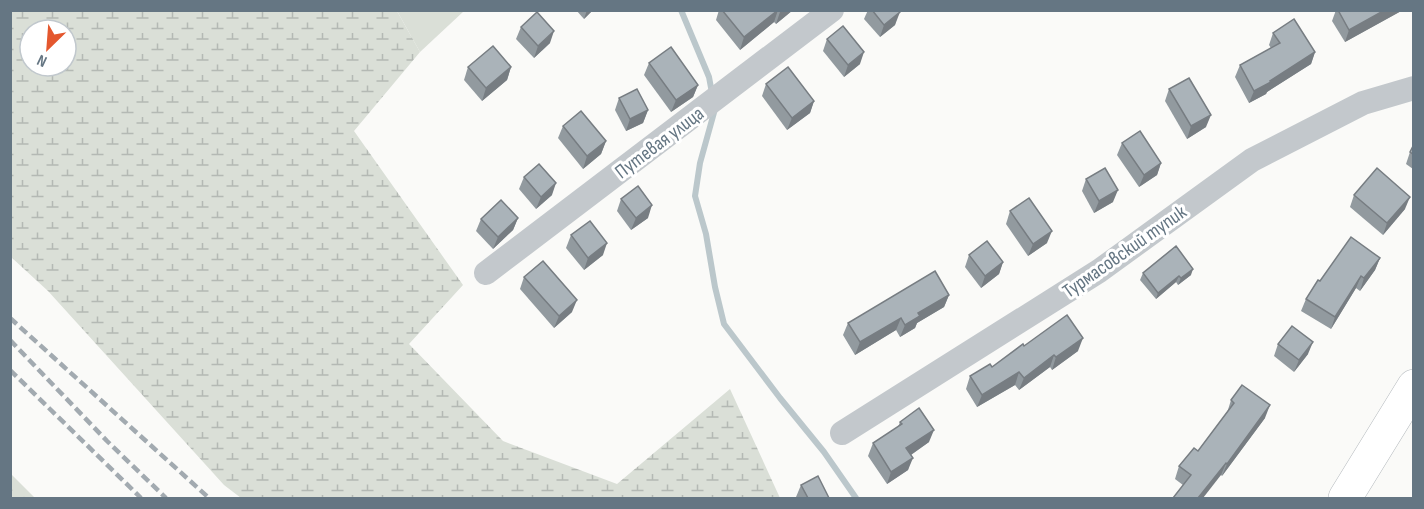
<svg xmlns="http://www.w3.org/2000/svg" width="1424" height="509" font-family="'Sofia Sans Condensed',sans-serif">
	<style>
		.green { fill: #dadfd7 }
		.forest { fill: url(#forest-firs) }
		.wetland { fill: url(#wetland-marsh); fill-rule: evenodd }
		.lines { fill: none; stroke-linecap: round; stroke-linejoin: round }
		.stream { stroke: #bbc7cb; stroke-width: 6 }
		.primary-casing { stroke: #b5babe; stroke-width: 34 }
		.minor { stroke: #c3c8cc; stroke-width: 24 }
		.primary { stroke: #fff; stroke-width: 33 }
		.rail { stroke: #a2aab0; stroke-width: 4.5; stroke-dasharray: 9 4.5; stroke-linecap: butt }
		.wall { fill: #929a9f }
		.shaded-wall { fill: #777d82 }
		.building { fill: #aab3b9; stroke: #777d82; stroke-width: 1.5 }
		.labels { text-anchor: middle; stroke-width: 6; stroke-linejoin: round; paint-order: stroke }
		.street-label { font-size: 20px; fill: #657683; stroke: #fff }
	</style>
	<defs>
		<pattern id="forest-firs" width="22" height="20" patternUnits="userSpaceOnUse" patternTransform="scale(1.5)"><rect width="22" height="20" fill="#dadfd7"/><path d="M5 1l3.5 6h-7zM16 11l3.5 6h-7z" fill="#b4b9b4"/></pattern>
		<pattern id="wetland-marsh" width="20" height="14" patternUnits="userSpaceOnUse" patternTransform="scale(1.5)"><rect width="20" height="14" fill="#dadfd7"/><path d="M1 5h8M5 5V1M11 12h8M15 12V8" fill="none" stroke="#b4b9b4"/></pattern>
	</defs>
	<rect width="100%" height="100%" fill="#fafaf8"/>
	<!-- green -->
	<path class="green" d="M 397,11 L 464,11 L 420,52 Z"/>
	<!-- forest -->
	<path class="forest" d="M 11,474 L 35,498 L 11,498 Z"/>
	<!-- wetland -->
	<path class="wetland" d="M 11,10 L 397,11 L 420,52 L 354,131 L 463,285 L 409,344 L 503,441 L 617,484 L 730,389 L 780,498 L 241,498 L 224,485 L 48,291 L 11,257 ZM 30,30 L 66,30 L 66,66 L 30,66 Z"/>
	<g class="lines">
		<!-- stream -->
		<g class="stream">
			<path d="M 681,10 L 709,77 L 712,93"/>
			<path d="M 715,109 L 700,163 L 695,196 L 706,234 L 715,287 L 724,324 L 780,398 L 824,452 L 856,498"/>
		</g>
		<defs>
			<path id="primary" d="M 1345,498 L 1414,386"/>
		</defs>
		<!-- primary casing -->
		<use href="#primary" class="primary-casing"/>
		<!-- minor -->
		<g class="minor">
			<path d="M 486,273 L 832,10"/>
			<path d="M 842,433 L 1099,271 L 1252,160 L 1363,103 L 1414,88"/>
		</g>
		<!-- primary -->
		<use href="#primary" class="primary"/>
		<!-- rail -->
		<g class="rail">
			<path d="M 10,318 L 209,498"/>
			<path d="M 10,340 L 107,441 L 166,498"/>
			<path d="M 10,370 L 141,498"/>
		</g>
	</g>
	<!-- wall -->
	<g class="wall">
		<path d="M 576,10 L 593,10 L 584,19 Z"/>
		<path d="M 719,10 L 793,10 L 776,24 L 774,22 L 740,50 L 716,20 Z"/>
		<path d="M 868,10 L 898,10 L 895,25 L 880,37 L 864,19 Z"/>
		<path d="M 1336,10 L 1403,10 L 1345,42 L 1332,21 Z"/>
		<path d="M 521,27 L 550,43 L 534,58 L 516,39 Z"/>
		<path d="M 1273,33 L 1315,52 L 1311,64 L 1267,92 L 1266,94 L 1249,103 L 1235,77 L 1240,65 L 1271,48 L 1269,45 Z"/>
		<path d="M 827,39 L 860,64 L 844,77 L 823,51 Z"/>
		<path d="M 649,63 L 698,85 L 693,97 L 671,112 L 644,75 Z"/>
		<path d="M 468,67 L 511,67 L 507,80 L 482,101 L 464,80 Z"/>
		<path d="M 766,84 L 814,101 L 810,113 L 787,130 L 762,96 Z"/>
		<path d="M 1169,89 L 1206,127 L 1187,139 L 1165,101 Z"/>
		<path d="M 619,98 L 648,110 L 643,123 L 626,131 L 615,110 Z"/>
		<path d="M 563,126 L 606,141 L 601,154 L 583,169 L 558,138 Z"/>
		<path d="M 1122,143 L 1161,163 L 1157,175 L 1139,187 L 1117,155 Z"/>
		<path d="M 1413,146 L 1413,169 L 1406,164 L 1410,152 Z"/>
		<path d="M 524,177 L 552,195 L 536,209 L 519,189 Z"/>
		<path d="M 1086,179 L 1113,202 L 1094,213 L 1082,191 Z"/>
		<path d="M 1354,195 L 1405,209 L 1383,235 L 1350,207 Z"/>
		<path d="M 621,199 L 648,218 L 631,230 L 617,211 Z"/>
		<path d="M 1010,211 L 1047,243 L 1028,256 L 1006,224 Z"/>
		<path d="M 518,218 L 513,230 L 493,249 L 476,231 L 481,219 Z"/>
		<path d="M 571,235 L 603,255 L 584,270 L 566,248 Z"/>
		<path d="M 969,255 L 1003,262 L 999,274 L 981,288 L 965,267 Z"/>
		<path d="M 1380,258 L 1375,270 L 1360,291 L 1356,288 L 1331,329 L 1301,311 L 1306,299 L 1320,281 Z"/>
		<path d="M 1143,273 L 1191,275 L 1178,285 L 1176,282 L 1156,299 L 1140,280 Z"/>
		<path d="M 524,277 L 572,312 L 554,328 L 520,289 Z"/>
		<path d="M 949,295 L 944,307 L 917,323 L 915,328 L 900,337 L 896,330 L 855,355 L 843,335 L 848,323 Z"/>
		<path d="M 1278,344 L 1308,354 L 1294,372 L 1274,356 Z"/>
		<path d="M 1024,346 L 1078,351 L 1052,370 L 1050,367 L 1019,390 L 1015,385 L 977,407 L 966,389 L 970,376 L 992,367 Z"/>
		<path d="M 1231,400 L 1265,418 L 1222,476 L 1221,475 L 1183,485 L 1175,479 L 1179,466 L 1198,451 L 1227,413 Z"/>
		<path d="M 900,422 L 929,442 L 911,455 L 908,470 L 887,484 L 868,456 L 873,443 L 898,427 Z"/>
		<path d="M 801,485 L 829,498 L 797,498 L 796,497 Z"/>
	</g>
	<!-- shaded-wall -->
	<g class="shaded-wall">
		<path d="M 587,10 L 593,10 L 584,19 Z"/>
		<path d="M 778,10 L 774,22 L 740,50 L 744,37 Z"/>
		<path d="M 782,10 L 793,10 L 776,24 L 780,12 Z"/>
		<path d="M 1385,10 L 1403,10 L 1345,42 L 1349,30 Z"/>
		<path d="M 900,12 L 895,25 L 880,37 L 884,25 Z"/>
		<path d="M 554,31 L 550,43 L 534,58 L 538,46 Z"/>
		<path d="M 864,52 L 860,64 L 844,77 L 848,65 Z"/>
		<path d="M 1315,52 L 1311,64 L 1267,92 L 1266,94 L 1249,103 L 1254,91 Z"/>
		<path d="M 511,67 L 507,80 L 482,101 L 486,88 Z"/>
		<path d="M 698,85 L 693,97 L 671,112 L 676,100 Z"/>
		<path d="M 814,101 L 810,113 L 787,130 L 792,118 Z"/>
		<path d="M 648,110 L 643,123 L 626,131 L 630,119 Z"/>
		<path d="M 1211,115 L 1206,127 L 1187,139 L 1191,126 Z"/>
		<path d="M 606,141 L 601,154 L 583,169 L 587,156 Z"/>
		<path d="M 1161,163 L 1157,175 L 1139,187 L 1144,175 Z"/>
		<path d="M 556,183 L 552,195 L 536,209 L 541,197 Z"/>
		<path d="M 1118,190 L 1113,202 L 1094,213 L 1099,201 Z"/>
		<path d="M 1410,197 L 1405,209 L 1383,235 L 1387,223 Z"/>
		<path d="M 652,205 L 648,218 L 631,230 L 636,218 Z"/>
		<path d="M 518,218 L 513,230 L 493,249 L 498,237 Z"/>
		<path d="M 1052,231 L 1047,243 L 1028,256 L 1033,244 Z"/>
		<path d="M 607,243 L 603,255 L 584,270 L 588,258 Z"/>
		<path d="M 1380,258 L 1375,270 L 1360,291 L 1364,278 Z"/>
		<path d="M 1003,262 L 999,274 L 981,288 L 985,276 Z"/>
		<path d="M 1193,269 L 1191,275 L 1178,285 L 1181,278 Z"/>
		<path d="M 1179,276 L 1176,282 L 1156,299 L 1158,293 Z"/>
		<path d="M 1361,276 L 1356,288 L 1331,329 L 1335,317 Z"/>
		<path d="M 949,295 L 944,307 L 917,323 L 915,328 L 900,337 L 905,325 L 918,313 Z"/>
		<path d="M 577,300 L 572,312 L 554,328 L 559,316 Z"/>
		<path d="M 901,318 L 896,330 L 855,355 L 860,342 Z"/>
		<path d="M 1083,338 L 1078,351 L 1052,370 L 1056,357 Z"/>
		<path d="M 1313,342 L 1308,354 L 1294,372 L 1299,360 Z"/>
		<path d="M 1054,355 L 1050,367 L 1019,390 L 1024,378 Z"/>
		<path d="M 1019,372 L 1015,385 L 977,407 L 982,395 Z"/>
		<path d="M 1270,405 L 1265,418 L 1222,476 L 1227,464 Z"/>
		<path d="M 934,430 L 929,442 L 902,461 L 906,448 Z"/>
		<path d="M 913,458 L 908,470 L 887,484 L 891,472 Z"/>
		<path d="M 1226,463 L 1221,475 L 1203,498 L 1198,498 Z"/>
	</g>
	<!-- building -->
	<g class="building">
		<path d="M 722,10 L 778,10 L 744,37 Z"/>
		<path d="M 872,10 L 898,10 L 900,12 L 884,25 Z"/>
		<path d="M 1338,10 L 1385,10 L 1349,30 Z"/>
		<path d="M 537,12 L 554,31 L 538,46 L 521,27 Z"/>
		<path d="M 1294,19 L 1315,52 L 1270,81 L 1271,82 L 1254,91 L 1240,65 L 1280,43 L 1273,33 Z"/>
		<path d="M 843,26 L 864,52 L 848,65 L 827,39 Z"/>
		<path d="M 493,46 L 511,67 L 486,88 L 468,67 Z"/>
		<path d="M 671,47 L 698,85 L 676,100 L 649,63 Z"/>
		<path d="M 788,67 L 814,101 L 792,118 L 766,84 Z"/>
		<path d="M 1189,78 L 1211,115 L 1191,126 L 1169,89 Z"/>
		<path d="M 637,89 L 648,110 L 630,119 L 619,98 Z"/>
		<path d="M 581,111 L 606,141 L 587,156 L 563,126 Z"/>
		<path d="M 1140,131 L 1161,163 L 1144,175 L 1122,143 Z"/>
		<path d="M 1413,146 L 1413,154 L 1410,152 Z"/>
		<path d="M 539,164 L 556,183 L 541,197 L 524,177 Z"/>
		<path d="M 1105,168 L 1118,190 L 1099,201 L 1086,179 Z"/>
		<path d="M 1377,168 L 1410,197 L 1387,223 L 1354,195 Z"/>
		<path d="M 638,186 L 652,205 L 636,218 L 621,199 Z"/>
		<path d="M 1029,198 L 1052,231 L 1033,244 L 1010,211 Z"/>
		<path d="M 501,200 L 518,218 L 498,237 L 481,219 Z"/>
		<path d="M 590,221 L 607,243 L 588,258 L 571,235 Z"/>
		<path d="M 1351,237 L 1380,258 L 1364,278 L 1361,276 L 1335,317 L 1306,299 L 1318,280 L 1320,281 Z"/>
		<path d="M 987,241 L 1003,262 L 985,276 L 969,255 Z"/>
		<path d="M 1176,246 L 1193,269 L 1181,278 L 1179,276 L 1158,293 L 1143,273 Z"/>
		<path d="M 543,261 L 577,300 L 559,316 L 524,277 Z"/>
		<path d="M 935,271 L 949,295 L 918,313 L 920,316 L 905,325 L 901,318 L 860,342 L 848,323 Z"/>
		<path d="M 1067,315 L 1083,338 L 1056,357 L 1054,355 L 1024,378 L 1019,372 L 982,395 L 970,376 L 990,364 L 992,367 L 1023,344 L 1024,346 Z"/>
		<path d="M 1292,326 L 1313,342 L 1299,360 L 1278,344 Z"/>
		<path d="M 1242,385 L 1270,405 L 1227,464 L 1226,463 L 1198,498 L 1173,498 L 1191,475 L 1179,466 L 1194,448 L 1198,451 L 1234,403 L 1231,400 Z"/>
		<path d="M 919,408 L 934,430 L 906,448 L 913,458 L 891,472 L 873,443 L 902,424 L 900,422 Z"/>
		<path d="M 818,476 L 829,498 L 808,498 L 801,485 Z"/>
	</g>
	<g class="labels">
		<!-- street labels -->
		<g class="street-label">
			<text transform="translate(659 142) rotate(-37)" y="7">Путевая улица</text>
			<text transform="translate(1124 251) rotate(-35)" y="7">Турмасовский тупик</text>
		</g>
	</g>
	<!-- border -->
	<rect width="1424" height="509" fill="none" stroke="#657683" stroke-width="24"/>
	<!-- north arrow -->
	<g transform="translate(48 48) rotate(205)"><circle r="28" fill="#ffffff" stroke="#c1c8cd" stroke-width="1.5"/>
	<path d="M0-4.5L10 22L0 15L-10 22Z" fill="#e4572e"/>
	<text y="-9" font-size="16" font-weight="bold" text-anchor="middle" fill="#657683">N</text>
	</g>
</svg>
